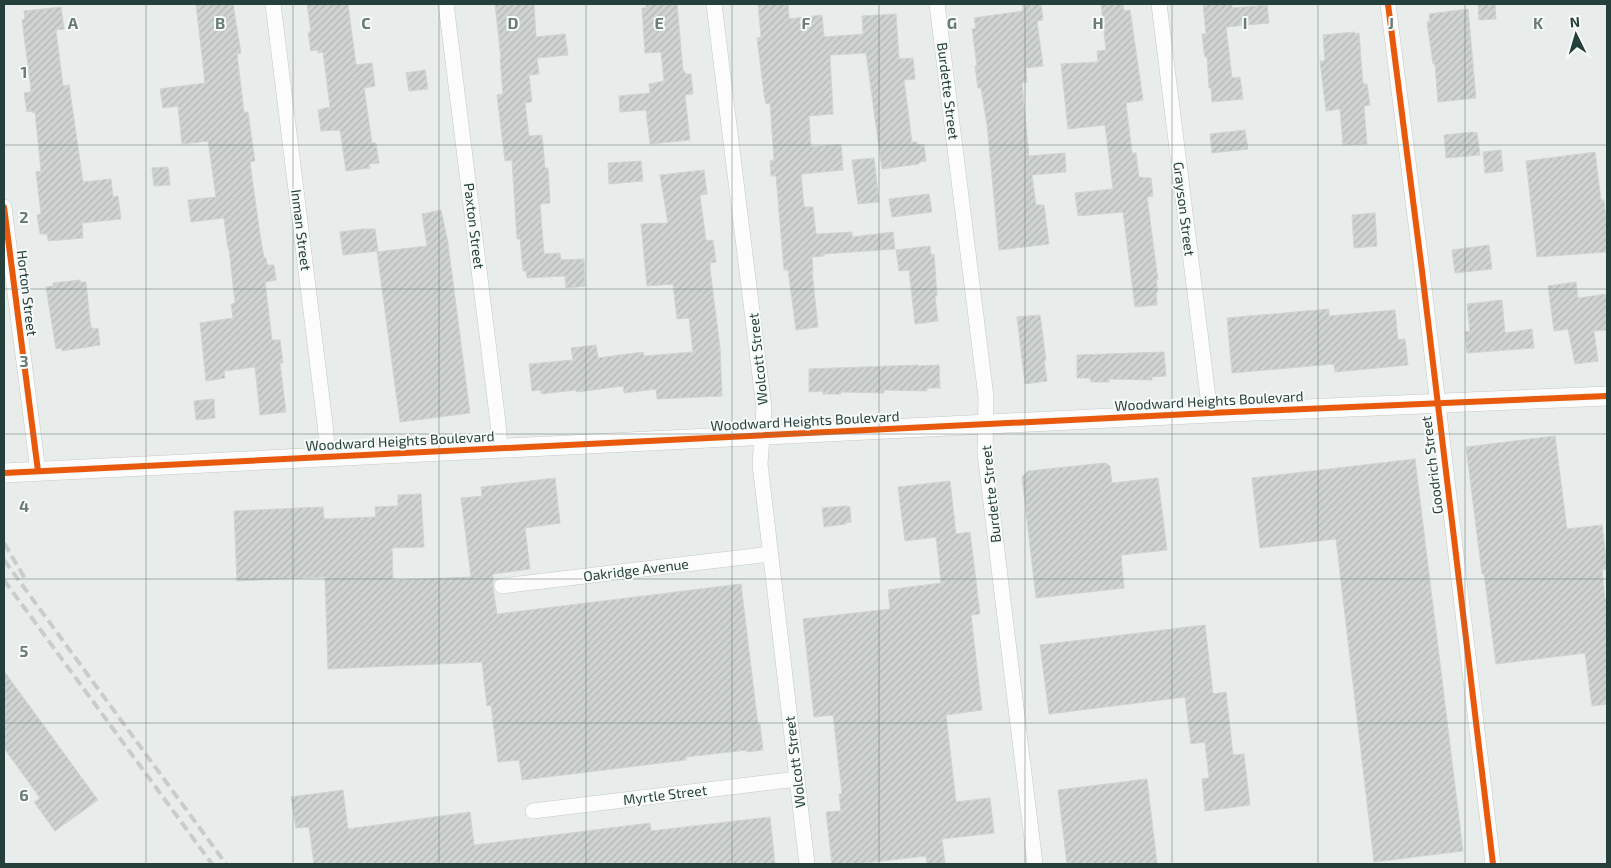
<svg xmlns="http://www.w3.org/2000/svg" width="1611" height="868" font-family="'Exo 2',sans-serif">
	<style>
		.building { fill: url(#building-hatch); stroke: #d0d5d3 }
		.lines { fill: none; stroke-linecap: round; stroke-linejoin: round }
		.minor-casing { stroke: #c5c9c7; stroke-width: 16 }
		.tertiary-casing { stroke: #c5c9c7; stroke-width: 20 }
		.minor { stroke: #fcfcfc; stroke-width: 15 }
		.tertiary { stroke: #fcfcfc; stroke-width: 19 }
		.rail { stroke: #c9cccb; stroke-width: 4; stroke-dasharray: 10 5; stroke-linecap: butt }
		.cycleway-casing { stroke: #f7faf9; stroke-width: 9 }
		.cycleway { stroke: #e8590c; stroke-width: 6 }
		.grid { fill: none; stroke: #697c78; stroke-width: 1; stroke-opacity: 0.55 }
		.labels { text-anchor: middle; stroke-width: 4; stroke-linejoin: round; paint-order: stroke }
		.street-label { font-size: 14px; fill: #25403b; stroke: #f7faf9 }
		.grid-label { font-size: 16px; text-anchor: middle; font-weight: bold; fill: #697c78; stroke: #f7faf9; stroke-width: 4; stroke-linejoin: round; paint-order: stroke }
	</style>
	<defs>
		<pattern id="building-hatch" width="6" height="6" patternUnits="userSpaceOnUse" patternTransform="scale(1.25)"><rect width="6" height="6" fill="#cfd3d2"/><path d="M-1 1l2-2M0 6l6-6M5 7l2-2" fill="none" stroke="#b2b6b5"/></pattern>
	</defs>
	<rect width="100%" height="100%" fill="#e8ecea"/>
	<!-- building -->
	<g class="building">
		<path d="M 196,4 L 233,4 L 241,53 L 237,54 L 244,112 L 248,112 L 255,161 L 250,162 L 259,228 L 264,258 L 266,258 L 267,265 L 274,265 L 276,280 L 265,282 L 272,340 L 280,340 L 283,363 L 280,363 L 286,412 L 260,415 L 255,367 L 224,371 L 225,378 L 206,381 L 200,323 L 233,318 L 231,304 L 235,303 L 229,249 L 228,249 L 224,218 L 191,222 L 188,200 L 216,197 L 208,141 L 182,144 L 178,106 L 163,108 L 160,89 L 205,83 Z"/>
		<path d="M 307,4 L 348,4 L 356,65 L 372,63 L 375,86 L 364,88 L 372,143 L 376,143 L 379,163 L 369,164 L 370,168 L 346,171 L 340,130 L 321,131 L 318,110 L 330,107 L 323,52 L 318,53 L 318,50 L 311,51 L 308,32 L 311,32 Z"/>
		<path d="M 495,4 L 534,4 L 536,37 L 565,34 L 568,55 L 537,58 L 539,74 L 529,75 L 532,102 L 525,103 L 529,136 L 542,135 L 545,168 L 548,168 L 550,203 L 540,204 L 544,254 L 560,253 L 561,260 L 584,259 L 585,286 L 566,288 L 565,276 L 527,278 L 526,271 L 523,271 L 520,239 L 517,239 L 512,160 L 505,161 L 497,95 L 503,94 L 500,59 L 501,59 Z"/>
		<path d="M 646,4 L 677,4 L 683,71 L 685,71 L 685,74 L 691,74 L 693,94 L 685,95 L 690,140 L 650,144 L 646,110 L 620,112 L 619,96 L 650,93 L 649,84 L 664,81 L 661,52 L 645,53 L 642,8 L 646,8 Z"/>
		<path d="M 758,4 L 788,4 L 789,19 L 822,15 L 824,37 L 863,34 L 862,16 L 896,14 L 899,59 L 913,58 L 915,79 L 904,80 L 912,142 L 917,142 L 917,145 L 924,144 L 926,161 L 919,162 L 919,164 L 882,169 L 866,53 L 830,55 L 833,114 L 809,116 L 811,147 L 841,144 L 843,170 L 801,174 L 804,207 L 813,207 L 816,234 L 852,232 L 852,237 L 893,232 L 895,249 L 824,254 L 824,256 L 812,257 L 813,271 L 812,271 L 818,327 L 796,330 L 788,270 L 784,270 L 776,176 L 771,176 L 770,161 L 774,160 L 770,103 L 766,104 L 764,94 L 757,38 L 761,37 Z"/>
		<path d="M 1022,4 L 1041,4 L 1043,20 L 1037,21 L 1043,66 L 1026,68 L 1027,82 L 1022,83 L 1029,156 L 1065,153 L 1066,172 L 1032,175 L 1036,205 L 1044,205 L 1049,244 L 999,250 L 987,125 L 981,88 L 978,88 L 975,66 L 977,66 L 972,29 L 976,28 L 974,18 L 1023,11 Z"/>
		<path d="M 1101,4 L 1123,4 L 1124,11 L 1130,10 L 1143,100 L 1126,103 L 1132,153 L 1136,153 L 1139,177 L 1151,178 L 1153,196 L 1147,197 L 1158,280 L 1156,280 L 1158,292 L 1156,292 L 1157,305 L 1135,307 L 1123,212 L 1078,216 L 1075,193 L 1113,189 L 1105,125 L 1068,129 L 1061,64 L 1098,62 L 1097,51 L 1106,50 Z"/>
		<path d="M 1203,4 L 1232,4 L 1232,8 L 1267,5 L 1269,23 L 1226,27 L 1232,78 L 1240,77 L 1243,99 L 1212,102 L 1211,88 L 1209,88 L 1207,57 L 1205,57 L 1204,51 L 1202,34 L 1206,34 Z"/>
		<path d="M 1478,4 L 1495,4 L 1496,19 L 1479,20 Z"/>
		<path d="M 61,7 L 64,29 L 56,30 L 63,86 L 69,85 L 83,182 L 111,179 L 113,197 L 118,196 L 121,219 L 82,223 L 83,238 L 48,241 L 47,234 L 40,234 L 37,215 L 41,214 L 36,172 L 41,171 L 35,112 L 33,113 L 32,111 L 27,112 L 24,93 L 30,92 L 31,90 L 22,20 L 25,19 L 24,11 Z"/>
		<path d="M 1468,9 L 1476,98 L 1438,102 L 1435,64 L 1433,64 L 1427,22 L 1430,21 L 1429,14 Z"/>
		<path d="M 1355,32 L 1355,34 L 1359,33 L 1363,84 L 1367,84 L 1370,105 L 1364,106 L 1367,144 L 1343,145 L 1340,109 L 1326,111 L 1320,61 L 1325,61 L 1323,35 Z"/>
		<path d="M 425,70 L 428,89 L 409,91 L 406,73 Z"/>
		<path d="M 1245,130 L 1248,149 L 1212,153 L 1210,134 Z"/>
		<path d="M 1473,132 L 1477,133 L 1480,155 L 1446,158 L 1444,135 Z"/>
		<path d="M 1501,150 L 1503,171 L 1485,173 L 1483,152 Z"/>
		<path d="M 1595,152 L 1601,200 L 1604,200 L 1607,228 L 1607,252 L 1537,257 L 1526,161 Z"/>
		<path d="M 874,158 L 879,202 L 858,204 L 852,160 Z"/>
		<path d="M 641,161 L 643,181 L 609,184 L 608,163 Z"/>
		<path d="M 168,167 L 170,185 L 154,186 L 152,168 Z"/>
		<path d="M 704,170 L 707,194 L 700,195 L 706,241 L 713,240 L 716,262 L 710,263 L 710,269 L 720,348 L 722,396 L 657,399 L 656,389 L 624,393 L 623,386 L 577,392 L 576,390 L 541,394 L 541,390 L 532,391 L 529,364 L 573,360 L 571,348 L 596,345 L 598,358 L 643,352 L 644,356 L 693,352 L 689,318 L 677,319 L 673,284 L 647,286 L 641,224 L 668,223 L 660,175 Z"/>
		<path d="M 929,194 L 932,212 L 892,217 L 889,199 Z"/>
		<path d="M 441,210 L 448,243 L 470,413 L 400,422 L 377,252 L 427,246 L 422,214 Z"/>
		<path d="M 1375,213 L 1377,246 L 1354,248 L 1352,215 Z"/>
		<path d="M 362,229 L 375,229 L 378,251 L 343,255 L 340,232 Z"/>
		<path d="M 1489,245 L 1492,269 L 1455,273 L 1452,250 Z"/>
		<path d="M 930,246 L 931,255 L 934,254 L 937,295 L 935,296 L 938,321 L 915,324 L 909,270 L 899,271 L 896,250 Z"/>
		<path d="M 80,280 L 80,282 L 86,282 L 90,322 L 92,329 L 98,328 L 100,345 L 62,351 L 62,348 L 56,349 L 46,287 L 53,286 L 53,283 Z"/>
		<path d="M 1576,282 L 1578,298 L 1607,294 L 1607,330 L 1594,331 L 1598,361 L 1575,364 L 1568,329 L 1554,331 L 1548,286 Z"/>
		<path d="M 1502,300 L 1505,333 L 1532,329 L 1534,348 L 1467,353 L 1465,332 L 1470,331 L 1467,304 Z"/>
		<path d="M 1329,309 L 1329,316 L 1395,310 L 1398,340 L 1405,339 L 1408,365 L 1335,372 L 1334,364 L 1232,373 L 1227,318 Z"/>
		<path d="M 1040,315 L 1046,360 L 1044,360 L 1047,381 L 1025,384 L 1017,317 Z"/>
		<path d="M 1164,352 L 1166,376 L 1152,377 L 1152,380 L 1109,379 L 1109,382 L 1091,382 L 1090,378 L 1077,378 L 1077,355 Z"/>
		<path d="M 918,365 L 918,366 L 939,365 L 940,388 L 927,388 L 927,391 L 884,390 L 884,393 L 841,392 L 841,394 L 823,394 L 823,391 L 809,392 L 809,369 Z"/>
		<path d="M 214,399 L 215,418 L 196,420 L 194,401 Z"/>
		<path d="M 1555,436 L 1567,529 L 1602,525 L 1607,566 L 1607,569 L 1602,570 L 1605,599 L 1607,599 L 1607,704 L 1592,706 L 1585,653 L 1496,664 L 1484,574 L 1482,574 L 1466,447 Z"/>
		<path d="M 1415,459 L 1463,851 L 1374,862 L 1336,539 L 1260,548 L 1252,478 Z"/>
		<path d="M 1105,463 L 1110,466 L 1112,483 L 1158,478 L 1167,550 L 1121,555 L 1124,588 L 1036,598 L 1022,477 L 1028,471 Z"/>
		<path d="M 555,478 L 560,523 L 525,528 L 530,569 L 493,574 L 493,588 L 497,614 L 741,584 L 758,725 L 760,724 L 763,750 L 747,752 L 747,750 L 686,757 L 686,760 L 522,780 L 519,760 L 498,762 L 491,705 L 487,706 L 482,662 L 328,669 L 325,577 L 237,581 L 234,511 L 323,507 L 324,519 L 376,517 L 375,507 L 398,506 L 398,495 L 421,494 L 424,547 L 392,548 L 393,580 L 471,577 L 461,498 L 482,496 L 481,487 Z"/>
		<path d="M 950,481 L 956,534 L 970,532 L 980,614 L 971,615 L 982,710 L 946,715 L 956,802 L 990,798 L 994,833 L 942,839 L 945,864 L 927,864 L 926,856 L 855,864 L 832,864 L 826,812 L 841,811 L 839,794 L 842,794 L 833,715 L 814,717 L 803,619 L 890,609 L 888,590 L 941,583 L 936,537 L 905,541 L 898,487 Z"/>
		<path d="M 845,506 L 850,507 L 851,522 L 846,523 L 846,524 L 824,527 L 822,508 Z"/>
		<path d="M 1205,625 L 1213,694 L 1226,692 L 1233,755 L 1244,754 L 1250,805 L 1205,811 L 1202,779 L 1209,778 L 1205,742 L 1191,744 L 1185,697 L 1049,714 L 1040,645 Z"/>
		<path d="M 4,671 L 98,800 L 55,831 L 34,802 L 40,798 L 4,748 Z"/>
		<path d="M 1147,779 L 1157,864 L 1067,864 L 1058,790 Z"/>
		<path d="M 343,790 L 348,829 L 470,812 L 474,845 L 650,823 L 651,831 L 770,817 L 775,864 L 314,864 L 309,827 L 296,828 L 291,797 Z"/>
	</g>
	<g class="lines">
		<defs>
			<g id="minor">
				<path d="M 273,4 L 325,424 L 328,457"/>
				<path d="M 446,4 L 498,423 L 500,448"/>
				<path d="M 714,4 L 764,408 L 760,464 L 807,864"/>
				<path d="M 937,4 L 986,397 L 985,453 L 1035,864"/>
				<path d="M 1159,4 L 1210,413"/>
				<path d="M 1388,4 L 1422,271 L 1493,864"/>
				<path d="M 4,207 L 38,471"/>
				<path d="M 502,586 L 770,554"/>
				<path d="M 533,811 L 797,779"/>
			</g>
			<path id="tertiary" d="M 4,473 L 1210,413 L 1607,396"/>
		</defs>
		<!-- minor casing -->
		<use href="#minor" class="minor-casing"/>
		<!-- tertiary casing -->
		<use href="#tertiary" class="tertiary-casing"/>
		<!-- minor -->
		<use href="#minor" class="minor"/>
		<!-- tertiary -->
		<use href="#tertiary" class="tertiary"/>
		<!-- rail -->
		<g class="rail">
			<path d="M 4,543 L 27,582"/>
			<path d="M 4,560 L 226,864"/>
			<path d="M 4,580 L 212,864"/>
		</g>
		<defs>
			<g id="cycleway">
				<path d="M 1388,4 L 1422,271 L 1493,864"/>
				<path d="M 4,207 L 38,471"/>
				<path d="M 4,473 L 1210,413 L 1607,396"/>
			</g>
		</defs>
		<!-- cycleway casing -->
		<use href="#cycleway" class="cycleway-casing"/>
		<!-- cycleway -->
		<use href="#cycleway" class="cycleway"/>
	</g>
	<!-- grid -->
	<path class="grid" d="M 146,4 L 146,864M 293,4 L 293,864M 439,4 L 439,864M 586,4 L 586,864M 732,4 L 732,864M 879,4 L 879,864M 1025,4 L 1025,864M 1172,4 L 1172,864M 1318,4 L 1318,864M 1465,4 L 1465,864M 4,145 L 1607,145M 4,289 L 1607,289M 4,434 L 1607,434M 4,579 L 1607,579M 4,723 L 1607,723"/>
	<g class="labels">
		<!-- street labels -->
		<g class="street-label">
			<text transform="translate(948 91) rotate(83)" y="5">Burdette Street</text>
			<text transform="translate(1184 209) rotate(83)" y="5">Grayson Street</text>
			<text transform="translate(474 226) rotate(83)" y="5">Paxton Street</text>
			<text transform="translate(301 230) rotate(83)" y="5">Inman Street</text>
			<text transform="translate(27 293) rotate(83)" y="5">Horton Street</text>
			<text transform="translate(758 359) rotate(-96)" y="5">Wolcott Street</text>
			<text transform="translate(1209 401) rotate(-3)" y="5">Woodward Heights Boulevard</text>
			<text transform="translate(805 421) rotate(-3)" y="5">Woodward Heights Boulevard</text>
			<text transform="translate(400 441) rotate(-3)" y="5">Woodward Heights Boulevard</text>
			<text transform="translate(1432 465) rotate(-97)" y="5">Goodrich Street</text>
			<text transform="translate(991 494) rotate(-96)" y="5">Burdette Street</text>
			<text transform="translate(636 570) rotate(-7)" y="5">Oakridge Avenue</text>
			<text transform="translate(795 762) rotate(-97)" y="5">Wolcott Street</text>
			<text transform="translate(665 795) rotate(-7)" y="5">Myrtle Street</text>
		</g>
	</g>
	<g class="grid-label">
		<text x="73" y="29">A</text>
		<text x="220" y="29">B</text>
		<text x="366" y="29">C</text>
		<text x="513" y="29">D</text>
		<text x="659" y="29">E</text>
		<text x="806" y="29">F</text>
		<text x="952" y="29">G</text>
		<text x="1098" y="29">H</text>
		<text x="1245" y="29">I</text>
		<text x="1391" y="29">J</text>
		<text x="1538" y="29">K</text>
		<text x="24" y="78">1</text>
		<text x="24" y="223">2</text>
		<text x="24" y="367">3</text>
		<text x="24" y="512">4</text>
		<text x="24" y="657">5</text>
		<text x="24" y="801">6</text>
	</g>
	<!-- border -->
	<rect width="1611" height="868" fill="none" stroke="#25403b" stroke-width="10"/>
	<!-- north arrow -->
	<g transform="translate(1576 35) rotate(355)" stroke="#f7faf9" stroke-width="4" paint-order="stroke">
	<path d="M0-4L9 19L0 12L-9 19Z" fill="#25403b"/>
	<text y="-8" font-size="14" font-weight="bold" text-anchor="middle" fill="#25403b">N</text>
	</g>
</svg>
